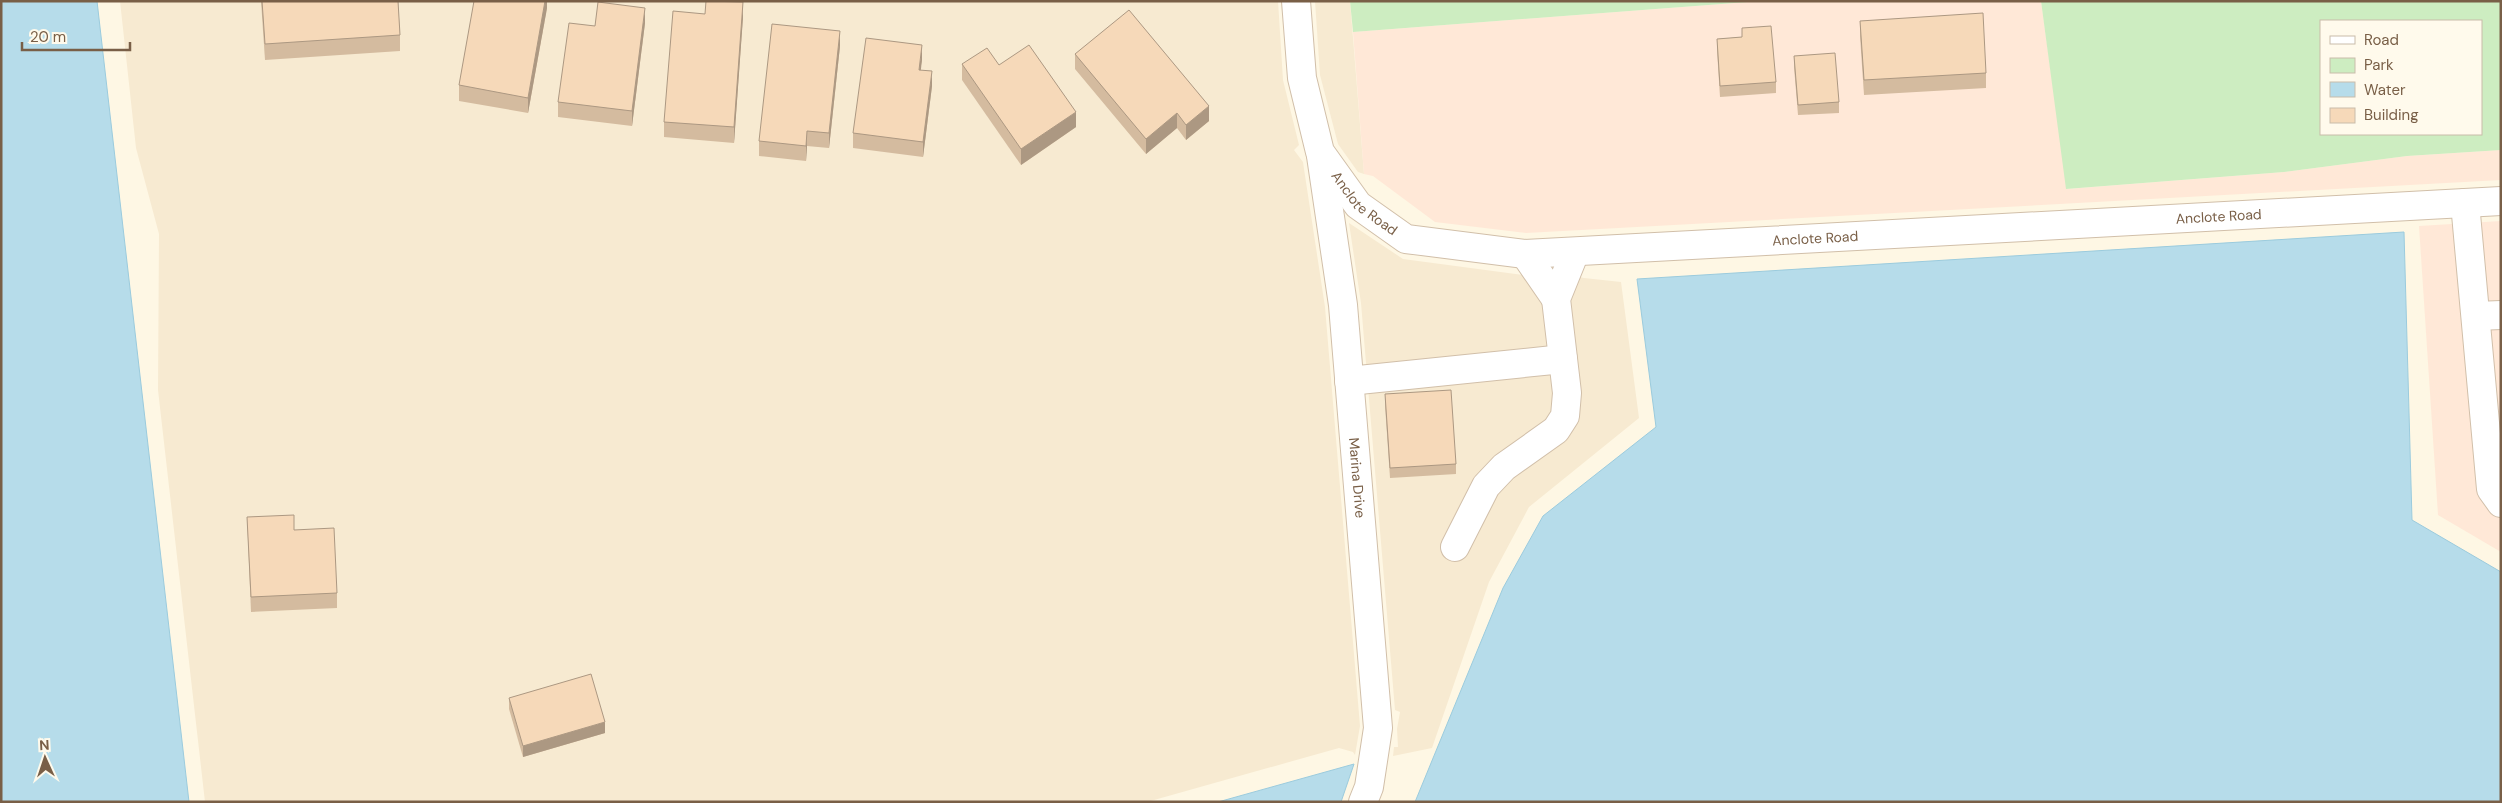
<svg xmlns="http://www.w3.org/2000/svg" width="2502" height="803" font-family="'DM Sans',sans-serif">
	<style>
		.residential { fill: #f7ead1 }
		.commercial { fill: #ffe8d7 }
		.green { fill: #cdedc1; fill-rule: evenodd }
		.water { fill: #b6dcea; stroke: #9bcbdd }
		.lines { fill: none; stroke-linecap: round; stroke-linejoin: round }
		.minor-casing { stroke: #d1bfa9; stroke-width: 30 }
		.minor { stroke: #fff; stroke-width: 28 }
		.wall { fill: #d4bb9f }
		.shaded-wall { fill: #ac9882 }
		.building { fill: #f6d9b9; stroke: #ac9882 }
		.labels { text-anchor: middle; stroke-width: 4.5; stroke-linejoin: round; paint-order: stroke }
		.street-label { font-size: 14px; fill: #795f47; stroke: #fffaec }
	</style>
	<rect width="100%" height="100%" fill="#fef7e4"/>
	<!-- residential -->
	<g class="residential">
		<path d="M 120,1 L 1278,1 L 1283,80 L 1299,145 L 1294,150 L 1303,162 L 1304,169 L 1325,307 L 1360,726 L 1355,755 L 1353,752 L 1339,748 L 1147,802 L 205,802 L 158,390 L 159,234 L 136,148 Z"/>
		<path d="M 1315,1 L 1350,1 L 1364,174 L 1358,172 L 1338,144 L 1320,75 Z"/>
		<path d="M 1349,223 L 1403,259 L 1523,275 L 1561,273 L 1584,278 L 1621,282 L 1639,418 L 1529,507 L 1489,582 L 1432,748 L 1393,756 L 1394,747 L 1398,747 L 1397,729 L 1400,712 L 1395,710 L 1361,303 Z"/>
	</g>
	<!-- commercial -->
	<g class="commercial">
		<path d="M 1761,1 L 2041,1 L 2067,189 L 2284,172 L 2407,156 L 2501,150 L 2501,180 L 1526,233 L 1435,222 L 1373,176 L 1364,174 L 1353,32 Z"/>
		<path d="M 2501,221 L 2501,552 L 2438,515 L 2419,226 Z"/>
	</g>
	<!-- green -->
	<g class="green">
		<path d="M 1350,1 L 1761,1 L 1353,32 Z"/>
		<path d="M 2041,1 L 2501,1 L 2501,150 L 2407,156 L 2284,172 L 2066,189 ZM 2321,21 L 2481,21 L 2481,134 L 2321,134 Z"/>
	</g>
	<!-- water -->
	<g class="water">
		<path d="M 1,1 L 97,1 L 189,802 L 1,802 Z"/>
		<path d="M 2404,232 L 2412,520 L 2501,572 L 2501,802 L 1415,802 L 1503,588 L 1543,516 L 1656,427 L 1637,279 Z"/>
		<path d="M 1354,764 L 1341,802 L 1218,802 Z"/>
	</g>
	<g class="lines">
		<defs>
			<g id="minor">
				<path id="s1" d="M 1296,1 L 1302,78 L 1320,152 L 1358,205 L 1406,239 L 1525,254 L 2501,201"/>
				<path id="s2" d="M 1321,156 L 1343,305 L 1378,728 L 1369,787 L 1363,802"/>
				<path d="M 2465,203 L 2491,489 L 2501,503"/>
				<path d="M 1525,254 L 1556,299"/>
				<path d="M 2476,316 L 2501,315"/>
				<path d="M 1349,381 L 1563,359"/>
				<path d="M 1455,547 L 1486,486 L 1504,467 L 1556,430 L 1565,416 L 1567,393 L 1556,299 L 1575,252"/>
			</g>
		</defs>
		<!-- minor casing -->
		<use href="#minor" class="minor-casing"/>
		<!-- minor -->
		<use href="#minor" class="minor"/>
	</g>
	<!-- wall -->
	<g class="wall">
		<path d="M 261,1 L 398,1 L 400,35 L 400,51 L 265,60 Z"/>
		<path d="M 547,1 L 547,8 L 528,113 L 459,101 L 459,85 Z"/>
		<path d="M 743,17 L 734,143 L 664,137 L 664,122 Z"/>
		<path d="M 1860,21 L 1986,73 L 1986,88 L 1864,95 L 1860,36 Z"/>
		<path d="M 645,23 L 632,126 L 558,117 L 558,102 L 595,26 Z"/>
		<path d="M 1742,28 L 1776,82 L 1776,93 L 1720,97 L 1717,50 L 1717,39 L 1742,37 Z"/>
		<path d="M 840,46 L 829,148 L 807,146 L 806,161 L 759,156 L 759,141 Z"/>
		<path d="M 1075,54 L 1209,121 L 1186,140 L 1177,128 L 1146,154 L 1075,69 Z"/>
		<path d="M 1794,56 L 1839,102 L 1839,113 L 1798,115 L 1794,67 Z"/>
		<path d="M 922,60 L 920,70 L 932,86 L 923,157 L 853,148 L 853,133 Z"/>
		<path d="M 962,64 L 999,65 L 1076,127 L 1021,165 L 962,80 Z"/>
		<path d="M 1385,394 L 1456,464 L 1456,474 L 1390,478 L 1385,405 Z"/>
		<path d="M 247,517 L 337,593 L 337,608 L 251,612 Z"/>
		<path d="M 509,698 L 605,733 L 523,757 L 509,709 Z"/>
	</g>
	<!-- shaded-wall -->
	<g class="shaded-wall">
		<path d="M 545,1 L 547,1 L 547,8 L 528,113 L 528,98 Z"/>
		<path d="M 743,2 L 743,17 L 734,143 L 734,127 Z"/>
		<path d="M 645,8 L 645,23 L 632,126 L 632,111 Z"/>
		<path d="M 840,31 L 840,46 L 829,148 L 829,133 Z"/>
		<path d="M 922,45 L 922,60 L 919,85 L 919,70 Z"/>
		<path d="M 932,71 L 932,86 L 923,157 L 923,142 Z"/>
		<path d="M 1209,106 L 1209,121 L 1186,140 L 1186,125 Z"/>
		<path d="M 1076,112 L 1076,127 L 1021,165 L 1021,149 Z"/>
		<path d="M 1177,113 L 1177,128 L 1146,154 L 1146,139 Z"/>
		<path d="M 807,131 L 807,146 L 806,161 L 806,146 Z"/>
		<path d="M 605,722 L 605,733 L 523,757 L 523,746 Z"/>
	</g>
	<!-- building -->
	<g class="building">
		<path d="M 262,1 L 398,1 L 400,35 L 265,44 Z"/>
		<path d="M 474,1 L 545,1 L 528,98 L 459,85 Z"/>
		<path d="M 706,1 L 743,2 L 734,127 L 664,122 L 673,11 L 705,14 Z"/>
		<path d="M 598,2 L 645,8 L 632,111 L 558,102 L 569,23 L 595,26 Z"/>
		<path d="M 1129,10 L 1209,106 L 1186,125 L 1177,113 L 1146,139 L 1075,54 Z"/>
		<path d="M 1983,13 L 1986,73 L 1864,80 L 1860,21 Z"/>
		<path d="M 772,24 L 840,31 L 829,133 L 807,131 L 806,146 L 759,141 Z"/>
		<path d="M 1771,26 L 1776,82 L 1720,86 L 1717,39 L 1742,37 L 1742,28 Z"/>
		<path d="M 866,38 L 922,45 L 919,70 L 932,71 L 923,142 L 853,133 Z"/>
		<path d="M 1029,45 L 1076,112 L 1021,149 L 962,64 L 987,48 L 999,65 Z"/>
		<path d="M 1835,53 L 1839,102 L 1798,105 L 1794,56 Z"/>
		<path d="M 1451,390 L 1456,464 L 1390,468 L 1385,394 Z"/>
		<path d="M 294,515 L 294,530 L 334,528 L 337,593 L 251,597 L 247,517 Z"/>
		<path d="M 591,674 L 605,722 L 523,746 L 509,698 Z"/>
	</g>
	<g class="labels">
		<!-- street labels -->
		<g class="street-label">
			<text dy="5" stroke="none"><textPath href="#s1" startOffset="222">Anclote Road</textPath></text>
			<text dy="5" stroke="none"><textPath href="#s1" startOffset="1092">Anclote Road</textPath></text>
			<text dy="5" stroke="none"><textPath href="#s1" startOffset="688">Anclote Road</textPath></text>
			<text dy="5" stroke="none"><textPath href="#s2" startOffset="324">Marina Drive</textPath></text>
		</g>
	</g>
	<!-- border -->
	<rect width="2502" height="803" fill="none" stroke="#795f47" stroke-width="5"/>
	<!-- legend -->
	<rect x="2320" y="20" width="162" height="115" fill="#fffaec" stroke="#c9bcaa"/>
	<rect x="2330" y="36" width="25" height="8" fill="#ffffff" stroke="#c9bcaa"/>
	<text x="2364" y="45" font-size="15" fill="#795f47">Road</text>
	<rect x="2330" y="58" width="25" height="15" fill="#cdedc1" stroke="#c9bcaa"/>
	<text x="2364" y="70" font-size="15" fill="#795f47">Park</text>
	<rect x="2330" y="82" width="25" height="15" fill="#b6dcea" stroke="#c9bcaa"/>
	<text x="2364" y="95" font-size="15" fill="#795f47">Water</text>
	<rect x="2330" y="108" width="25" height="15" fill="#f6d9b9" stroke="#c9bcaa"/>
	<text x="2364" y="120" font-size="15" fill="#795f47">Building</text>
	<!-- north arrow -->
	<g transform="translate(45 758) rotate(357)" stroke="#fffaec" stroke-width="4" paint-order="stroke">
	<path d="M0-4L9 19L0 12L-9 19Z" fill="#795f47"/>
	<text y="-8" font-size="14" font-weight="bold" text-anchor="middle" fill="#795f47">N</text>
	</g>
	<!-- scale -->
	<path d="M22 42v8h108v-8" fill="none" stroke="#795f47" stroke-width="2.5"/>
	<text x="30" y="42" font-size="15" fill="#795f47" stroke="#fffaec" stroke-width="4" paint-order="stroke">20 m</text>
</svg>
